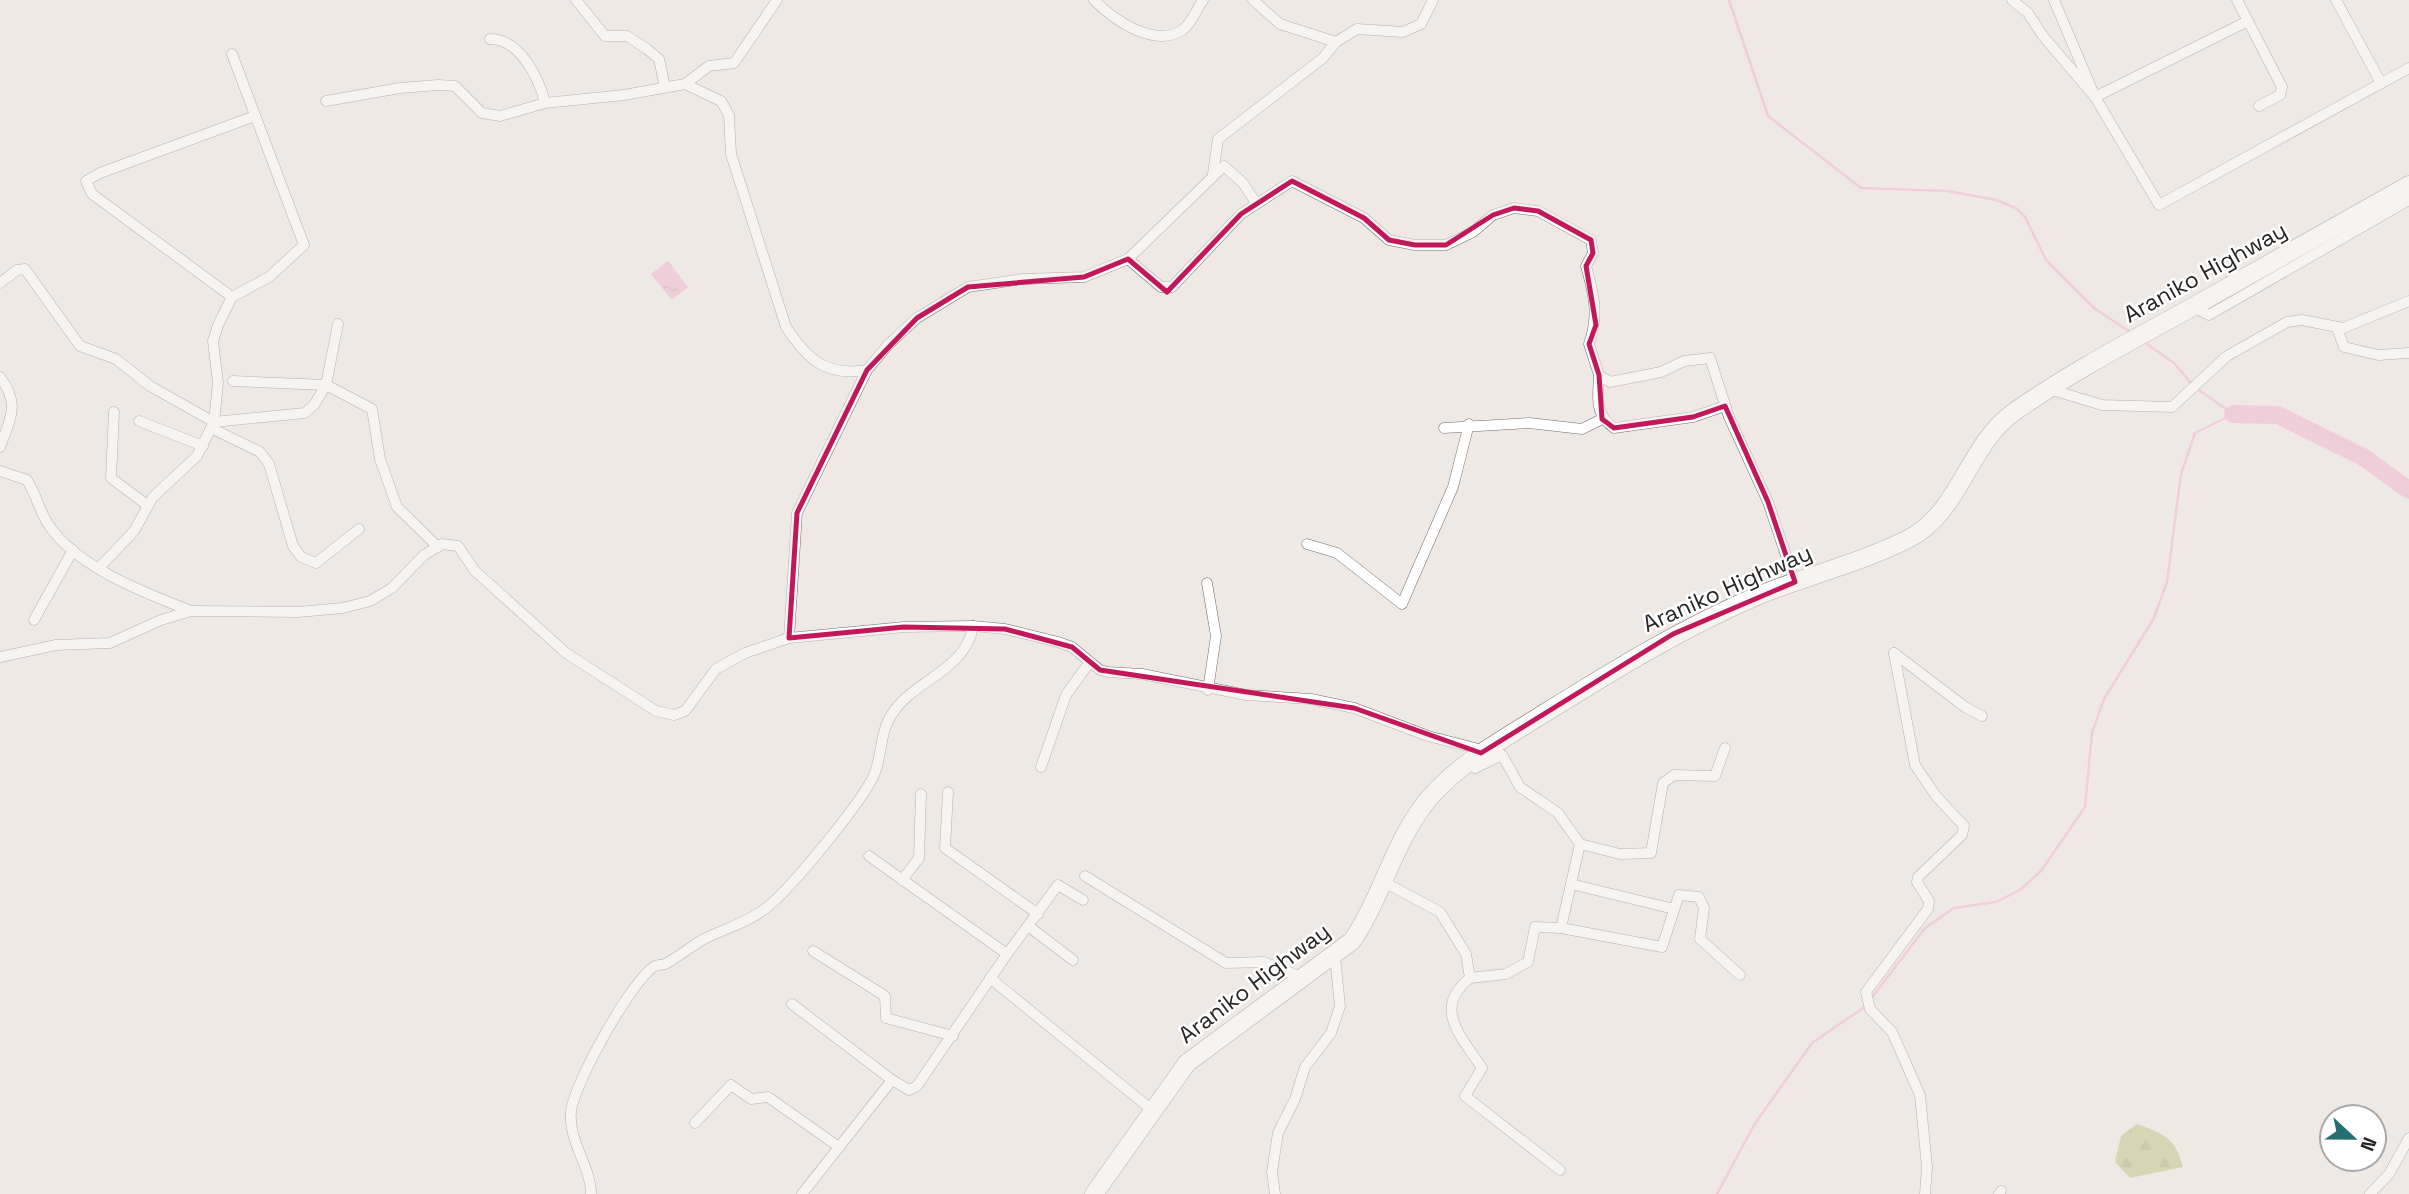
<svg xmlns="http://www.w3.org/2000/svg" width="2409" height="1194" font-family="'Space Grotesk',sans-serif">
	<style>
		.forest { fill: url(#forest-firs) }
		.water { fill: url(#water-ripples) }
		.lines { fill: none; stroke-linecap: round; stroke-linejoin: round }
		.stream { stroke: #f2adc9; stroke-width: 2.5 }
		.river { stroke: #f2adc9; stroke-width: 18 }
		.street-casing { stroke: #716c69; stroke-width: 11 }
		.highway-casing { stroke: #716c69; stroke-width: 19 }
		.street { stroke: #fff; stroke-width: 10 }
		.highway { stroke: #fff; stroke-width: 18 }
		.marked { fill: none; stroke: #c2185b; stroke-width: 5; stroke-linejoin: round }
		.labels { text-anchor: middle; stroke-width: 5; stroke-linejoin: round; paint-order: stroke }
		.street-label { font-size: 23px; fill: #272524; stroke: #fff }
	</style>
	<defs>
		<pattern id="forest-firs" width="22" height="20" patternUnits="userSpaceOnUse" patternTransform="scale(1.75)"><rect width="22" height="20" fill="#bdbd79"/><path d="M5 1l3.5 6h-7zM16 11l3.5 6h-7z" fill="#a2a268"/></pattern>
		<pattern id="water-ripples" width="26" height="14" patternUnits="userSpaceOnUse" patternTransform="scale(1.75)"><rect width="26" height="14" fill="#f2adc9"/><path d="M2 4q2-2 4 0t4 0M15 11q2-2 4 0t4 0" fill="none" stroke="#d095ac"/></pattern>
	</defs>
	<rect width="100%" height="100%" fill="#efe9e6"/>
	<!-- forest -->
	<path class="forest" d="M 2137,1124 C 2164,1134 2175,1137 2183,1167 L 2130,1178 L 2115,1162 L 2121,1136 Z"/>
	<!-- water -->
	<path class="water" d="M 668,261 L 688,287 L 672,300 L 651,274 Z"/>
	<g class="lines">
		<!-- stream -->
		<g class="stream">
			<path d="M 1729,0 L 1768,116 L 1861,188 L 1948,191 L 1996,200 L 2016,208 L 2025,217 L 2046,260 L 2094,308 L 2130,332"/>
			<path d="M 2144,342 L 2174,363 L 2191,383"/>
			<path d="M 2196,388 L 2233,414"/>
			<path d="M 1870,1000 L 1925,928 L 1954,908 L 1996,902 L 2020,890 L 2041,871 L 2085,807 L 2092,733 L 2104,699 L 2154,618 L 2167,582 L 2181,474 L 2195,433 L 2233,414"/>
			<path d="M 1717,1194 L 1754,1125 L 1812,1043 L 1866,1006"/>
		</g>
		<!-- river -->
		<path class="river" d="M 2233,414 L 2278,415 L 2363,457 L 2409,490"/>
		<defs>
			<g id="street">
				<path d="M 576,0 L 605,36 L 627,36 L 647,49 L 659,59 L 665,87"/>
				<path d="M 1094,0 C 1114,20 1152,47 1181,31 C 1190,26 1197,9 1203,0"/>
				<path d="M 1253,0 L 1280,24 L 1336,42 L 1357,29 L 1403,32 L 1421,24 L 1433,0"/>
				<path d="M 2012,0 L 2028,13 L 2043,36 L 2095,97 L 2248,21"/>
				<path d="M 2054,0 L 2095,97 L 2159,205 L 2409,68"/>
				<path d="M 2237,0 L 2282,87 L 2280,95 L 2259,106"/>
				<path d="M 2336,0 L 2381,83"/>
				<path d="M 490,39 C 520,39 539,78 545,103"/>
				<path d="M 685,84 L 721,101 L 729,115 L 731,154 L 786,327 C 807,359 826,377 867,370"/>
				<path d="M 326,101 L 400,88 L 438,85 L 455,86 L 482,113 L 500,116 L 545,103 L 624,95 L 685,84 L 709,66 L 734,63 L 777,0"/>
				<path d="M 1213,174 L 1218,139 L 1323,58 L 1336,42"/>
				<path d="M 1128,259 L 1161,287 L 1172,287 L 1241,214 L 1292,181 L 1364,218 L 1389,240 L 1415,245 L 1446,245 L 1473,232 L 1493,215 L 1514,208 L 1538,211 L 1591,240 L 1593,253 L 1586,266 C 1594,294 1599,316 1589,344 L 1599,375 L 1610,382 L 1661,372 L 1684,361 L 1710,358 L 1729,417 L 1768,502 L 1795,582"/>
				<path d="M 0,283 L 17,270 L 25,269 L 80,346 L 116,359 L 150,386 L 214,422 L 218,383 L 213,341 L 218,325 L 232,297 L 269,277 L 304,245 L 232,54"/>
				<path d="M 232,297 L 92,194 L 86,181 L 100,173 L 255,116"/>
				<path d="M 2193,307 L 2209,315 L 2409,200"/>
				<path d="M 2337,328 L 2344,347 L 2378,355 L 2409,353"/>
				<path d="M 1599,375 C 1598,398 1594,414 1614,428 L 1693,417 L 1725,406"/>
				<path d="M 0,377 C 20,404 11,417 0,447"/>
				<path d="M 233,381 L 326,385 L 372,409 L 380,459 L 397,507 L 438,547"/>
				<path d="M 2049,389 L 2102,405 L 2172,407 L 2227,356 L 2287,322 L 2302,320 L 2343,328 L 2409,301"/>
				<path d="M 114,412 L 111,478 L 147,505"/>
				<path d="M 139,421 L 203,446"/>
				<path d="M 211,428 L 260,452 L 269,464 L 293,546 L 301,557 L 316,563 L 359,529"/>
				<path d="M 1444,428 L 1529,423 L 1582,429 L 1602,419"/>
				<path d="M 0,471 L 27,480 C 36,494 39,510 48,524 C 76,567 145,593 191,611"/>
				<path d="M 1307,544 L 1337,553 L 1402,604 L 1453,487 L 1469,424"/>
				<path d="M 100,567 L 134,531 L 153,497 L 197,456 L 214,422 L 305,413 L 314,405 L 326,385 L 338,324"/>
				<path d="M 1207,583 L 1216,636 L 1208,690"/>
				<path d="M 34,620 L 73,550"/>
				<path d="M 789,638 L 797,513 L 867,370 L 888,345 L 917,318 L 968,287 L 1023,279 L 1084,277 L 1128,259 L 1224,166 L 1243,183 L 1256,203"/>
				<path d="M 1894,653 L 1915,765 L 1936,796 L 1964,826 L 1962,835 L 1918,877 L 1917,882 L 1929,901 L 1928,909 L 1866,992 L 1870,1009 L 1892,1032 L 1920,1095 L 1927,1167 L 1925,1194"/>
				<path d="M 1894,653 L 1965,707 L 1982,716"/>
				<path d="M 0,657 L 56,645 L 110,643 L 161,620 L 191,611 L 298,612 L 343,608 L 370,601 L 392,588 L 424,555 L 442,544 L 458,546 L 475,571 L 566,653 L 656,711 L 674,715 L 685,711 L 716,669 L 745,653 L 789,638 L 904,627 L 973,626 L 1005,629 L 1058,642 L 1072,647 L 1100,670 L 1108,672 L 1142,674 L 1246,695 L 1311,699 L 1354,708 L 1428,736 L 1475,748 L 1481,753"/>
				<path d="M 1467,762 L 1475,768 L 1502,755 L 1520,787 L 1558,813 L 1580,844 L 1561,928"/>
				<path d="M 1041,767 L 1066,695 L 1089,663"/>
				<path d="M 948,792 L 945,848 L 1038,914"/>
				<path d="M 1580,844 L 1620,854 L 1651,853 L 1663,783 L 1674,775 L 1715,776 L 1725,748"/>
				<path d="M 869,856 L 1007,954"/>
				<path d="M 1085,876 L 1226,963 L 1264,962 L 1303,978"/>
				<path d="M 902,880 L 919,858 L 921,794"/>
				<path d="M 1384,882 L 1440,912 L 1466,954 L 1470,978 C 1432,1008 1461,1036 1482,1068 L 1465,1096 L 1560,1170"/>
				<path d="M 1571,884 L 1674,909"/>
				<path d="M 1028,926 L 1073,960"/>
				<path d="M 813,951 L 885,996 L 886,1018 L 953,1036"/>
				<path d="M 990,978 L 1152,1110"/>
				<path d="M 1470,978 L 1506,974 L 1528,962 L 1535,927 L 1561,928 L 1662,947 L 1679,895 L 1699,897 L 1704,908 L 1700,939 L 1740,975"/>
				<path d="M 792,1004 L 892,1080 L 802,1194"/>
				<path d="M 892,1080 L 909,1090 L 917,1086 L 1007,954 L 1058,885 L 1083,900"/>
				<path d="M 695,1123 L 731,1085 L 751,1099 L 768,1097 L 839,1147"/>
				<path d="M 591,1194 C 591,1166 568,1141 571,1112 C 573,1085 632,979 655,966 C 658,965 662,965 665,964 C 679,957 692,945 706,938 C 729,927 752,921 771,904 C 795,883 862,802 874,775 C 882,756 880,731 892,714 C 913,680 966,671 973,626"/>
				<path d="M 1275,1194 L 1272,1172 L 1278,1133 L 1295,1099 L 1305,1067 L 1331,1033 L 1340,1006 L 1335,957"/>
				<path d="M 1999,1194 L 2001,1191"/>
				<path d="M 2370,1194 L 2389,1174 L 2409,1138"/>
			</g>
			<path id="highway" d="M 1094,1194 L 1187,1063 L 1352,941 C 1384,894 1394,838 1432,795 C 1463,761 1502,740 1540,716 C 1611,672 1680,629 1757,596 C 1806,576 1860,563 1908,539 C 1960,513 1967,446 2014,412 C 2068,374 2129,342 2187,310 C 2261,269 2335,227 2409,185"/>
		</defs>
		<!-- street casing -->
		<use href="#street" class="street-casing"/>
		<!-- highway casing -->
		<use href="#highway" class="highway-casing"/>
		<!-- street -->
		<use href="#street" class="street"/>
		<!-- highway -->
		<use href="#highway" class="highway"/>
	</g>
	<!-- marked area -->
	<path d="M0 0H2409V1194H0ZM 1292,181 L 1364,218 L 1389,240 L 1415,245 L 1446,245 L 1493,215 L 1514,208 L 1538,211 L 1591,240 L 1593,253 L 1586,266 L 1596,325 L 1589,344 L 1599,375 L 1602,419 L 1614,428 L 1693,417 L 1725,406 L 1768,502 L 1795,582 L 1673,634 L 1481,753 L 1354,708 L 1100,670 L 1072,647 L 1005,629 L 904,627 L 789,638 L 797,513 L 867,370 L 917,318 L 968,287 L 1084,277 L 1128,259 L 1167,292 L 1241,214 Z" fill="#efe9e6" fill-opacity=".55" fill-rule="evenodd"/>
	<path class="marked" d="M 1292,181 L 1364,218 L 1389,240 L 1415,245 L 1446,245 L 1493,215 L 1514,208 L 1538,211 L 1591,240 L 1593,253 L 1586,266 L 1596,325 L 1589,344 L 1599,375 L 1602,419 L 1614,428 L 1693,417 L 1725,406 L 1768,502 L 1795,582 L 1673,634 L 1481,753 L 1354,708 L 1100,670 L 1072,647 L 1005,629 L 904,627 L 789,638 L 797,513 L 867,370 L 917,318 L 968,287 L 1084,277 L 1128,259 L 1167,292 L 1241,214 Z"/>
	<g class="labels">
		<!-- street labels -->
		<g class="street-label">
			<text transform="translate(2205 272) rotate(-29)" y="8">Araniko Highway</text>
			<text transform="translate(1727 588) rotate(-24)" y="8">Araniko Highway</text>
			<text transform="translate(1254 983) rotate(-37)" y="8">Araniko Highway</text>
		</g>
	</g>
	<!-- north arrow -->
	<g transform="translate(2353 1138) rotate(112)"><circle r="33" fill="#ffffff" stroke="#a9a8a7" stroke-width="2"/>
	<path d="M0-5L12 26L0 18L-12 26Z" fill="#246f6f"/>
	<text y="-10" font-size="19" font-weight="bold" text-anchor="middle" fill="#272524">N</text>
	</g>
</svg>
